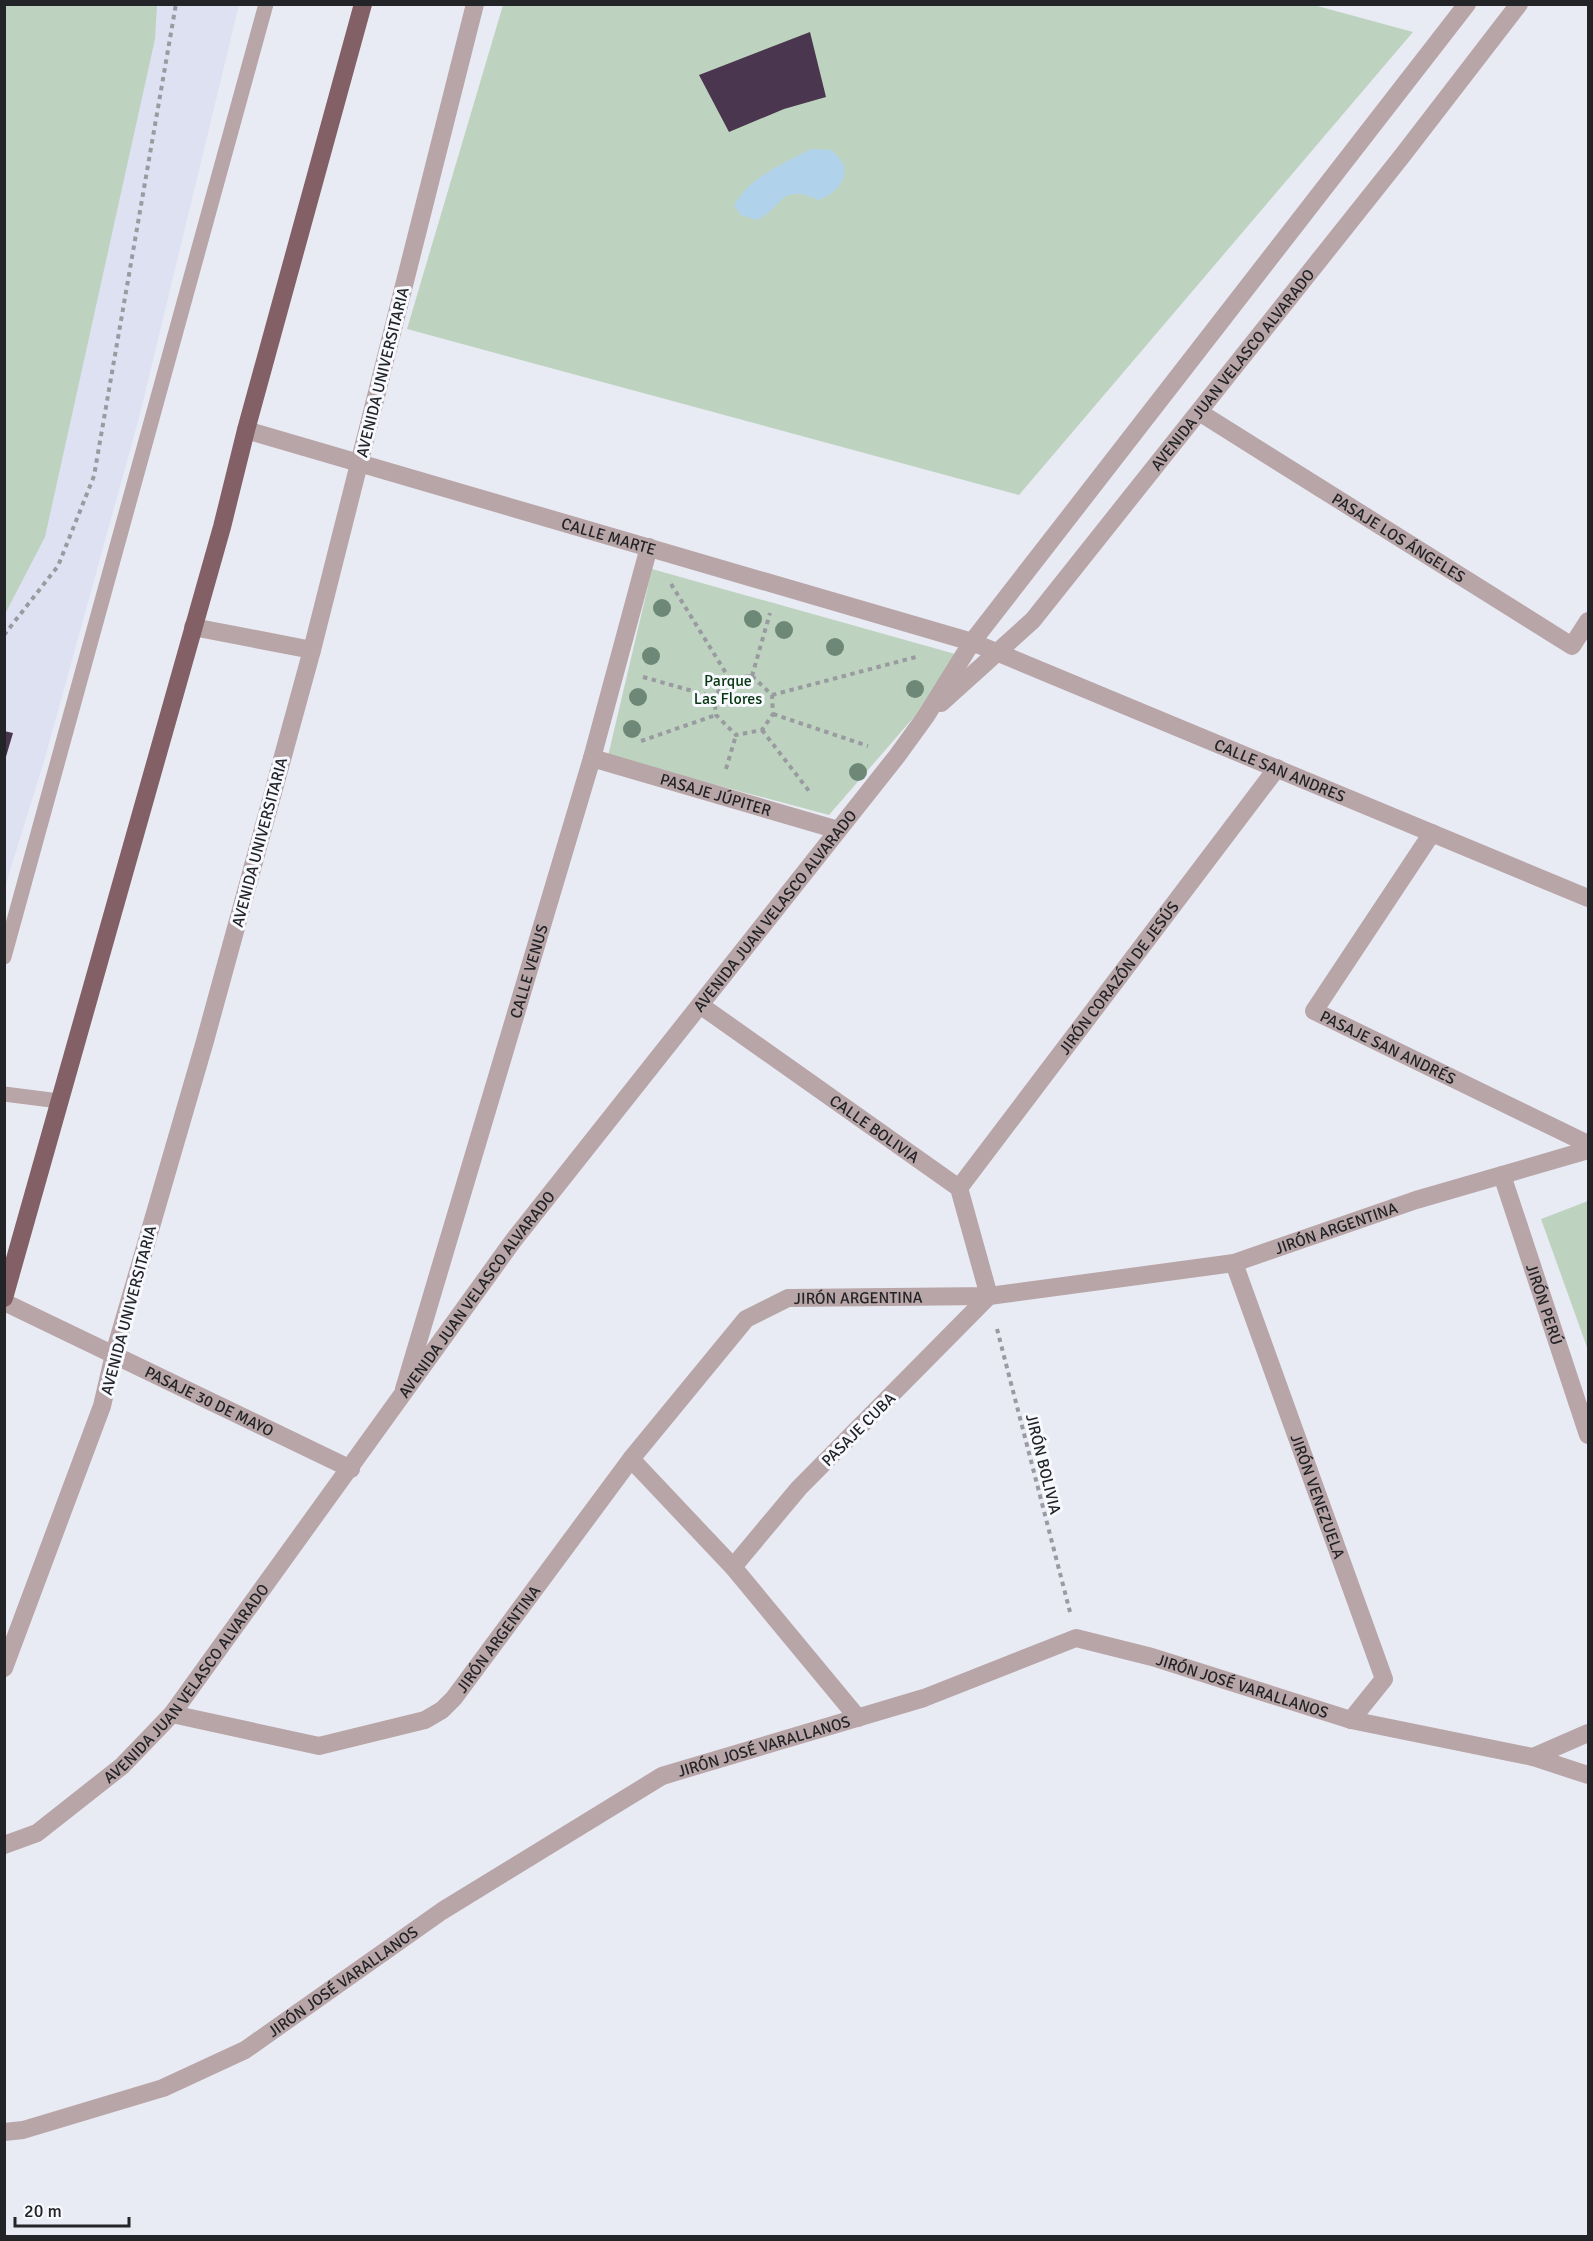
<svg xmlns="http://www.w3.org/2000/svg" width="1593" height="2241" font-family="Signika,sans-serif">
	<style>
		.built { fill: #dee1f2 }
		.green { fill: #bed3bf }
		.water { fill: #b1d2eb }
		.building { fill: #4b364f }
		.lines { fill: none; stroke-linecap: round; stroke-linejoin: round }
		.path { stroke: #999ba1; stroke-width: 4; stroke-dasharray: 4.5 4.5; stroke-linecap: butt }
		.service { stroke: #b8a5a8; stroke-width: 15 }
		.minor { stroke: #b8a5a8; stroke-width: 18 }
		.tertiary { stroke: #b8a5a8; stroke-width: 18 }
		.trunk { stroke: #826066; stroke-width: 18 }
		.tree { fill: #6e8877 }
		.labels { text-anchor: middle; stroke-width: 6; stroke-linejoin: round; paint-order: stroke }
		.street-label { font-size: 16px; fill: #232427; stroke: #f7f9fe }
		.park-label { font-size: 16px; fill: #093711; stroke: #f7f9fe }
	</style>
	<rect width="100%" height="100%" fill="#e9ebf4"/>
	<!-- built -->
	<path class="built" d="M 5,5 L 239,5 L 140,414 L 45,758 L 5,887 Z"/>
	<!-- green -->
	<g class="green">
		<path d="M 5,4 L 157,4 L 157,6 L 155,39 L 45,537 L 5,614 Z"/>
		<path d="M 1310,4 L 1413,32 L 1019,495 L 407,329 L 503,5 Z"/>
		<path d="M 652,569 L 966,657 L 829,815 L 608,756 Z"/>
		<path d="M 1588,1201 L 1588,1350 L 1541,1219 Z"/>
	</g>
	<!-- water -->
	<path class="water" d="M 811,149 L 832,150 C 835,154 840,158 842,162 C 851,180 833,195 818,200 C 780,182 783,208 757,220 L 741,215 L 734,206 C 749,177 783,164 811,149 Z"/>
	<!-- building -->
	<g class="building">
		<path d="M 810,32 L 826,97 L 784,109 L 729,132 L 699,75 Z"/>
		<path d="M 4,731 L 13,733 L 5,760 L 4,760 Z"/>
	</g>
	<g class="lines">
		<!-- path -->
		<g class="path">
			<path d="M 671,584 L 729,678"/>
			<path d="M 4,635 L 58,566 L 94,476 L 176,4"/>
			<path d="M 752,676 L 772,695 L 773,714 L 762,730 L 736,735 L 716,715 L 714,697 L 729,678 Z"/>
			<path d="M 752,676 L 770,613"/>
			<path d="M 643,677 L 714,697"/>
			<path d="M 772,695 L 916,657"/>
			<path d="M 773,714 L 868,746"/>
			<path d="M 762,730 L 809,791"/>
			<path d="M 641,741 L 716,715"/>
			<path d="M 726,769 L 736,735"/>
			<path d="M 997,1329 L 1070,1612"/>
		</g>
		<!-- service -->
		<g class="service">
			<path d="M 4,957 L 266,4"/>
			<path d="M 4,1094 L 59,1101"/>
		</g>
		<!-- minor -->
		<g class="minor">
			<path id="s1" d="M 1199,412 L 1572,646 L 1588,621"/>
			<path id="s2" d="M 246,430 L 972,642 L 1588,898"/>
			<path d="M 193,627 L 312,650"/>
			<path id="s3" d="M 592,758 L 838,830"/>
			<path id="s4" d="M 1432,833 L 1314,1011 L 1588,1144"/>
			<path id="s5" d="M 700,1005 L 959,1188 L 989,1296 L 799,1488 L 733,1567"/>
			<path id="s6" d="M 1502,1175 L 1588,1435"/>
			<path id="s7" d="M 959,1188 L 1277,768"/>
			<path id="s8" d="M 1234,1263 L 1384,1679 L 1351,1720"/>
			<path id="s9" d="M 4,1302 L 351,1469"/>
			<path id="s10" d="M 404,1389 L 592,758 L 649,547"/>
			<path d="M 631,1459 L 733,1567 L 858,1718"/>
			<path d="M 4,1668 L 102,1406 L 114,1354 L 205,1041 L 312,650 L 475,4"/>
			<path id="s11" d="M 172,1714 L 319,1746 L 425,1720 L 442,1710 L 454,1698 L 631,1459 L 746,1319 L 788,1298 L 989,1296 L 1234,1263 L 1416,1200 L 1588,1150"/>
			<path d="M 1533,1757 L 1588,1733"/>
			<path id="s12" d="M 4,2132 L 23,2130 L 163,2088 L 245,2050 L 442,1911 L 662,1776 L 924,1698 L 1076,1638 L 1152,1657 L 1351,1720 L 1533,1757 L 1588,1775"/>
		</g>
		<!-- tertiary -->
		<g class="tertiary">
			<path id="s13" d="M 941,703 L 1033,620 L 1402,156 L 1519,4"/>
			<path id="s14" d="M 4,1845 L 37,1833 L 122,1766 L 172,1714 L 513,1241 L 897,756 L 926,716 L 972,642 L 1467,4"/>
		</g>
		<!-- trunk -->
		<path class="trunk" d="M 4,1298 L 222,527 L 246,430 L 363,4"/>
	</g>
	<!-- trees -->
	<g class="tree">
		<circle cx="662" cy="608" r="9"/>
		<circle cx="753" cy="619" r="9"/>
		<circle cx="784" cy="630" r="9"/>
		<circle cx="835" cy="647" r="9"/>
		<circle cx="651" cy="656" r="9"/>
		<circle cx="915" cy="689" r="9"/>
		<circle cx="638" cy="697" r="9"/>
		<circle cx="632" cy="729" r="9"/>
		<circle cx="858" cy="772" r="9"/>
	</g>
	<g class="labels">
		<!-- street labels -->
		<g class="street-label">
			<text dy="6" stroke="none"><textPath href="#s13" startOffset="444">AVENIDA JUAN VELASCO ALVARADO</textPath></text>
			<text transform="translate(382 372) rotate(-76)" y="6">AVENIDA UNIVERSITARIA</text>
			<text dy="6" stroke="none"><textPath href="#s2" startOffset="378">CALLE MARTE</textPath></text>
			<text dy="6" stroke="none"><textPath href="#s1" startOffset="236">PASAJE LOS ÁNGELES</textPath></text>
			<text dy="6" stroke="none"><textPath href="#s2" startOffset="1090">CALLE SAN ANDRES</textPath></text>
			<text dy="6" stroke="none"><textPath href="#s3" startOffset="129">PASAJE JÚPITER</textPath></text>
			<text transform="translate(259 842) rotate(-75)" y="6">AVENIDA UNIVERSITARIA</text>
			<text dy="6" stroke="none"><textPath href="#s14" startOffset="1220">AVENIDA JUAN VELASCO ALVARADO</textPath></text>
			<text dy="6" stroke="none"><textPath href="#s10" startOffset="436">CALLE VENUS</textPath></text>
			<text dy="6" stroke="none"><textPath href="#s7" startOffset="264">JIRÓN CORAZÓN DE JESÚS</textPath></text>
			<text dy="6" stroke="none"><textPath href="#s4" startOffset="296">PASAJE SAN ANDRÉS</textPath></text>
			<text dy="6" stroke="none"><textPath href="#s5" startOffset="214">CALLE BOLIVIA</textPath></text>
			<text dy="6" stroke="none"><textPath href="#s11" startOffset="1378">JIRÓN ARGENTINA</textPath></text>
			<text dy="6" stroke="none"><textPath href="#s14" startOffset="734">AVENIDA JUAN VELASCO ALVARADO</textPath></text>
			<text dy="6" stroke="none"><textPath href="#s11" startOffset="892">JIRÓN ARGENTINA</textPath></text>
			<text dy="6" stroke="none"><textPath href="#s6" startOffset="136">JIRÓN PERÚ</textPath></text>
			<text transform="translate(128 1310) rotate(-75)" y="6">AVENIDA UNIVERSITARIA</text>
			<text dy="6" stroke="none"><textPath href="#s9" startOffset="228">PASAJE 30 DE MAYO</textPath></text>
			<text transform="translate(858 1429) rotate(-45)" y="6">PASAJE CUBA</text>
			<text transform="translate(1044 1464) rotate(76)" y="6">JIRÓN BOLIVIA</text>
			<text dy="6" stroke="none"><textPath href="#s8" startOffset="248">JIRÓN VENEZUELA</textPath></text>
			<text dy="6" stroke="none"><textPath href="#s11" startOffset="370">JIRÓN ARGENTINA</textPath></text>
			<text dy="6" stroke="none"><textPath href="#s14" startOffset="248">AVENIDA JUAN VELASCO ALVARADO</textPath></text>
			<text dy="6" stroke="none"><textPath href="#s12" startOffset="1365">JIRÓN JOSÉ VARALLANOS</textPath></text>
			<text dy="6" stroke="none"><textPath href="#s12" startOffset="861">JIRÓN JOSÉ VARALLANOS</textPath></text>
			<text dy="6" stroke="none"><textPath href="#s12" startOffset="375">JIRÓN JOSÉ VARALLANOS</textPath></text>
		</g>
		<!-- park labels -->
		<g class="park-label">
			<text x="728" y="686">Parque<tspan x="728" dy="18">Las Flores</tspan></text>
		</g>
	</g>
	<!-- border -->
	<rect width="1593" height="2241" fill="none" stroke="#232427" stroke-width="12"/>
	<!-- scale -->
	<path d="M15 2217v9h114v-9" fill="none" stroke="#232427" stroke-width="3"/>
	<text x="24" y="2217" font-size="18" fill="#232427" stroke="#f7f9fe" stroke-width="4.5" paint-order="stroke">20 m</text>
</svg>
